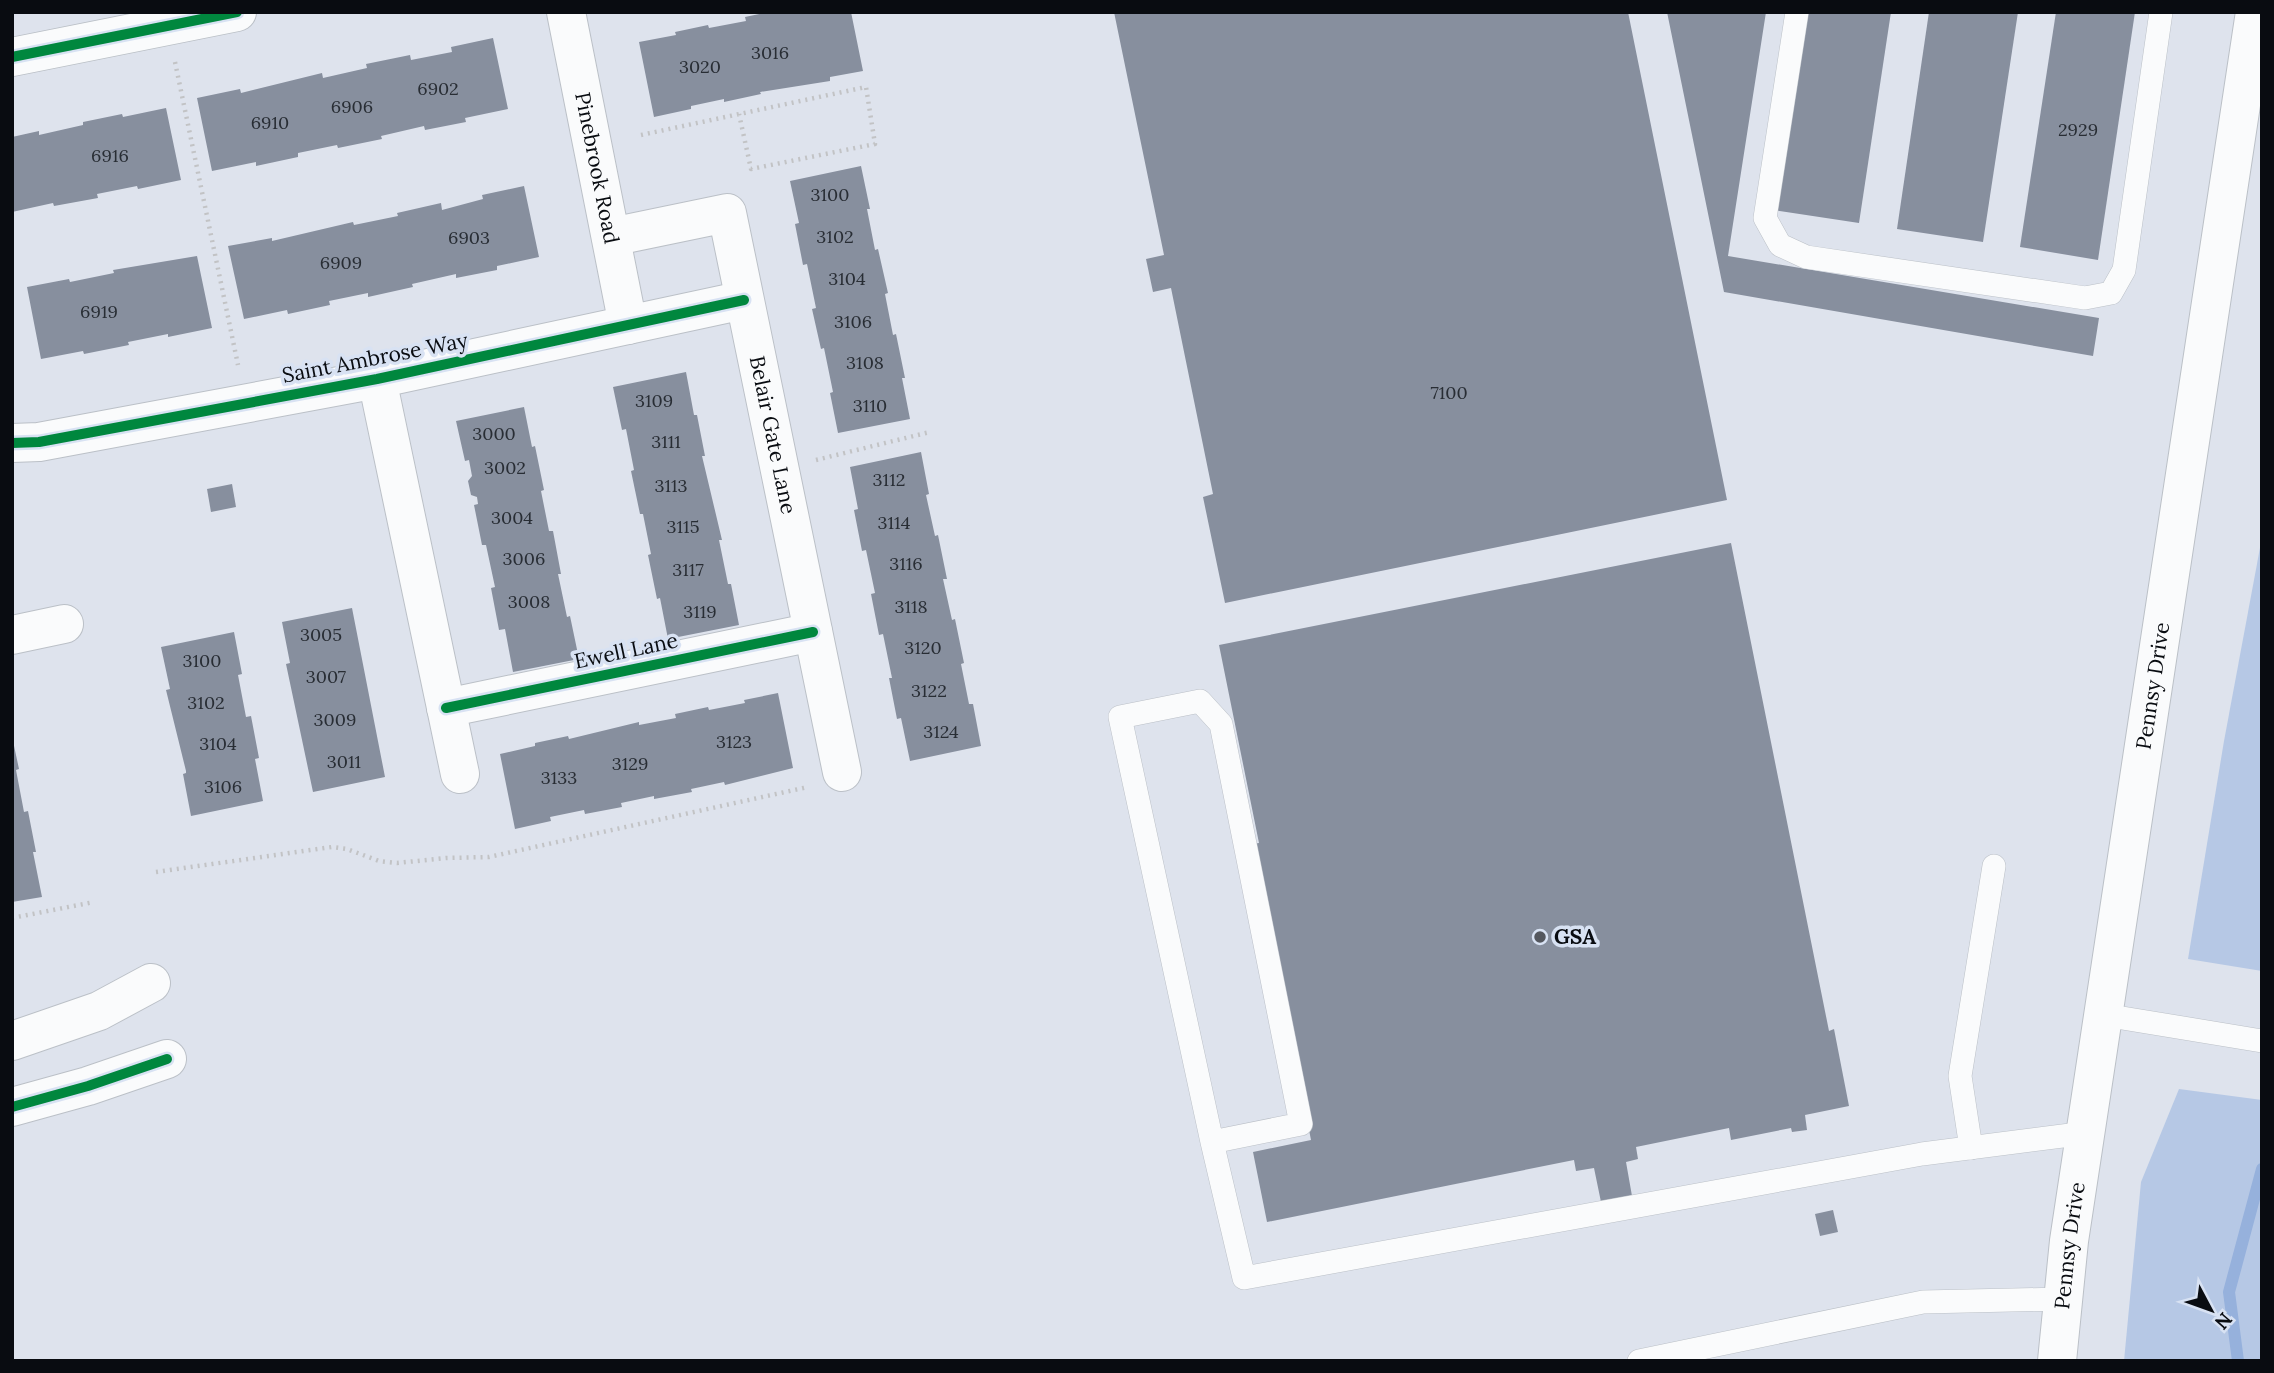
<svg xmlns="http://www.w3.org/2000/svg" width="2274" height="1373" font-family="Lora,serif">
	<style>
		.green { fill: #b6c8e5 }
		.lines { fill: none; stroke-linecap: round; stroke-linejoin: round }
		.stream { stroke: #96b1dc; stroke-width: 12 }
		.building { fill: #878f9e }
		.lane-casing { stroke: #bbc0c7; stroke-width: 24 }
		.street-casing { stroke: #bbc0c7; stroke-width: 40 }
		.secondary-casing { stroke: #bbc0c7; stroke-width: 40 }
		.path { stroke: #c2c3c5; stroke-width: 4.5; stroke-dasharray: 2 5; stroke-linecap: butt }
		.lane { stroke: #fafbfc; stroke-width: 23 }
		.street { stroke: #fafbfc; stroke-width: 38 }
		.secondary { stroke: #fafbfc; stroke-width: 38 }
		.cycleway-casing { stroke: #d8e2f3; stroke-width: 15 }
		.cycleway { stroke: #00873e; stroke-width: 10 }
		.poi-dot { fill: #54575e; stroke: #d8e2f3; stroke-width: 2.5 }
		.labels { text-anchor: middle; stroke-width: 7; stroke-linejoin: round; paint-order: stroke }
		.number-label { font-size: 18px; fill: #282d34 }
		.street-label { font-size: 21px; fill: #090c11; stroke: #d8e2f3 }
		.poi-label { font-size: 21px; font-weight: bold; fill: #090c11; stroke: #d8e2f3; text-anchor: start }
	</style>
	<rect width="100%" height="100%" fill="#dee3ed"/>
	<!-- green -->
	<g class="green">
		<path d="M 2262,537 L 2262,971 L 2188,959 L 2224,741 Z"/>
		<path d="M 2179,1089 L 2262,1100 L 2262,1361 L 2124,1361 L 2141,1182 Z"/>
	</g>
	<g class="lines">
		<!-- stream -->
		<path class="stream" d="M 2238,1361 L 2229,1292 L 2262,1169"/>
	</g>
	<!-- building -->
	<g class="building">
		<path d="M 769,12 L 851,12 L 863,71 L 830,77 L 830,81 L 760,92 L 761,94 L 724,102 L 724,99 L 691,106 L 691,109 L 654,117 L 639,42 L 676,35 L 675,32 L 708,25 L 709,28 L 746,21 L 745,17 Z"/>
		<path d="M 1114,12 L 1628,12 L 1727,500 L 1225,603 L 1203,497 L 1213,494 L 1171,288 L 1153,292 L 1146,259 L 1164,255 Z"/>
		<path d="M 1667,12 L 1766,12 L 1728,256 L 2099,318 L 2093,356 L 1724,292 Z"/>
		<path d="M 1803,12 L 1891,12 L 1859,223 L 1773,210 Z"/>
		<path d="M 1929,12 L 2018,12 L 1983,242 L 1897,229 Z"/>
		<path d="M 2056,12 L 2135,12 L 2098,260 L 2020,247 Z"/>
		<path d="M 493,38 L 508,109 L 465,118 L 466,122 L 425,130 L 424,126 L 381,136 L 382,139 L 338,148 L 337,145 L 298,153 L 298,157 L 256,166 L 256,162 L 212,171 L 197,98 L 240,89 L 241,93 L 322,73 L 323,78 L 367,68 L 366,64 L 410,55 L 411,60 L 452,52 L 451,47 Z"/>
		<path d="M 166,108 L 181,180 L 138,189 L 137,186 L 97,194 L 98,198 L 54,206 L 53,203 L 12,212 L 12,137 L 39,131 L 39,135 L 83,125 L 83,122 L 122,114 L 123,117 Z"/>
		<path d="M 861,166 L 870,209 L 867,209 L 875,250 L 878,249 L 888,293 L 885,294 L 893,335 L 896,334 L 905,378 L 902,378 L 910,419 L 838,433 L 830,393 L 833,392 L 824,348 L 821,349 L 812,309 L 816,308 L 807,264 L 803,265 L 795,224 L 799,223 L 790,181 Z"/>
		<path d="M 524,186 L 539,257 L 497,266 L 497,270 L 456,278 L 456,274 L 412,284 L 413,287 L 368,297 L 368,293 L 329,301 L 330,305 L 288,314 L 287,310 L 244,319 L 228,246 L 272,238 L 272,241 L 353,222 L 354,225 L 398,216 L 397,213 L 441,203 L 442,210 L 483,199 L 482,195 Z"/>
		<path d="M 197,256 L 212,328 L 168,337 L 168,334 L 128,342 L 129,345 L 84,354 L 83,351 L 41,359 L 27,287 L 69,279 L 70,282 L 114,273 L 113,270 Z"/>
		<path d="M 686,372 L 694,415 L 697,415 L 705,456 L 702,456 L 722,540 L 719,540 L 728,584 L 731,584 L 739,625 L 668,639 L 660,598 L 657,599 L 648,555 L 651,554 L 643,514 L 640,514 L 631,471 L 634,470 L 626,429 L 622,430 L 613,387 Z"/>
		<path d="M 524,407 L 532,447 L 535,446 L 544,490 L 541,491 L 549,531 L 553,531 L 561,574 L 558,574 L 567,617 L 570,616 L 579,659 L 513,672 L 505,629 L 499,630 L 491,588 L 495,587 L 486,545 L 482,545 L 474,505 L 478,504 L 477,497 L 471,495 L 468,481 L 472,476 L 469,460 L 465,461 L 456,421 Z"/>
		<path d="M 921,452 L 929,494 L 926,495 L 935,536 L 938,535 L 947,579 L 943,579 L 952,620 L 955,619 L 964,663 L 961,664 L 969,704 L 973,704 L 981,746 L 910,761 L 901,718 L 897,719 L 889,678 L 892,678 L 883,634 L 879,635 L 871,594 L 875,593 L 866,550 L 862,551 L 854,510 L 858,509 L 850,467 Z"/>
		<path d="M 232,484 L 236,507 L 211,512 L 207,489 Z"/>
		<path d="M 1731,543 L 1829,1031 L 1834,1029 L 1849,1106 L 1805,1115 L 1807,1130 L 1792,1132 L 1791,1128 L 1731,1140 L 1729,1128 L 1636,1147 L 1638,1159 L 1626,1162 L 1632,1196 L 1601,1202 L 1594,1168 L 1576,1171 L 1574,1160 L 1267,1222 L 1253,1152 L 1311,1140 L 1252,844 L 1259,843 L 1219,645 Z"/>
		<path d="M 352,608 L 385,777 L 313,792 L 286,664 L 290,663 L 282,622 Z"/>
		<path d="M 234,632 L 242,674 L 238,675 L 246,717 L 251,716 L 259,758 L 255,759 L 263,801 L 191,816 L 183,774 L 186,773 L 186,771 L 166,690 L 170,689 L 161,647 Z"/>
		<path d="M 778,693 L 793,768 L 725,785 L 724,782 L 691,789 L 692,792 L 654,799 L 654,796 L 621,803 L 622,807 L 585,814 L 584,810 L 550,817 L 551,821 L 515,829 L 500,754 L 535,746 L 535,743 L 568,736 L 569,739 L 639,722 L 639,725 L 676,718 L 675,714 L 708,707 L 709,710 L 745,703 L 744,700 Z"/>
		<path d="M 13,741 L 19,769 L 16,770 L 24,812 L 28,811 L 36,852 L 33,852 L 42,897 L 12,902 Z"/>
		<path d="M 1833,1210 L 1838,1232 L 1820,1236 L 1815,1214 Z"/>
	</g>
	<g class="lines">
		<defs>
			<g id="lane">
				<path d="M 1797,12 L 1765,218 L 1780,245 L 1806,257 L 2085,298 L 2111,293 L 2124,270 L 2161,12"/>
				<path d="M 2104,1015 L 2262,1041"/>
				<path d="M 1212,1142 L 1301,1124 L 1221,724 L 1200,701 L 1120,717 L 1212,1142 L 1244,1278 L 1922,1154 L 2086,1133"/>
				<path d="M 1971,1148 L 1960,1076 L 1994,866"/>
				<path d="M 1639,1361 L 1923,1302 L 2063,1299"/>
			</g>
			<g id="street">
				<path id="s1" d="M 566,12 L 628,325"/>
				<path d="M 12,57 L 237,12"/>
				<path id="s2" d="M 611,237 L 727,213 L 842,772"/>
				<path d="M 377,379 L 460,774"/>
				<path d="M 12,443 L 39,442 L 377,379 L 744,300"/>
				<path d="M 12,635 L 64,624"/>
				<path d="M 446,708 L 813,632"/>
				<path d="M 12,1041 L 99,1011 L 151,983"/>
				<path d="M 12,1107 L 88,1086 L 167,1059"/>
			</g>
			<g id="secondary">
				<path id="s3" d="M 2057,1361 L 2069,1241 L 2255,12"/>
			</g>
		</defs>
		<!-- lane casing -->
		<use href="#lane" class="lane-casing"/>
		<!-- street casing -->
		<use href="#street" class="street-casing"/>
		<!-- secondary casing -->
		<use href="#secondary" class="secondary-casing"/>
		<!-- path -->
		<g class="path">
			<path d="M 175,62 L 238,365"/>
			<path d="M 641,135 L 866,87 L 875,144 L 751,169 L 739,114"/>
			<path d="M 816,460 L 930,432"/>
			<path d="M 156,872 L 332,847 L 347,849 L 379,861 L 397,863 L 446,858 L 489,857 L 808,787"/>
			<path d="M 12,918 L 94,902"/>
		</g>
		<!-- lane -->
		<use href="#lane" class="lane"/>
		<!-- street -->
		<use href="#street" class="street"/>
		<!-- secondary -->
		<use href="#secondary" class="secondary"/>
		<defs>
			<g id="cycleway">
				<path d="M 12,57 L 237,12"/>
				<path d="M 12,443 L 39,442 L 377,379 L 744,300"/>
				<path d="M 446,708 L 813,632"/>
				<path d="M 12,1107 L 88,1086 L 167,1059"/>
			</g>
		</defs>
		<!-- cycleway casing -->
		<use href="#cycleway" class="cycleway-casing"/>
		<!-- cycleway -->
		<use href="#cycleway" class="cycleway"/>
	</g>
	<!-- markers -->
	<circle class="poi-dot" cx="1540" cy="937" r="7"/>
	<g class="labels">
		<!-- number labels -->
		<g class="number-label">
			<text x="770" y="59">3016</text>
			<text x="700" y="73">3020</text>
			<text x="438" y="95">6902</text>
			<text x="352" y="113">6906</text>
			<text x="270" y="129">6910</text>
			<text x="2078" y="136">2929</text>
			<text x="110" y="162">6916</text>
			<text x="830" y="201">3100</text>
			<text x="835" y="243">3102</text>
			<text x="469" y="244">6903</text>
			<text x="341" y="269">6909</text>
			<text x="847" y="285">3104</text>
			<text x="99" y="318">6919</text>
			<text x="853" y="328">3106</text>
			<text x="865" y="369">3108</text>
			<text x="1449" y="399">7100</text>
			<text x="654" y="407">3109</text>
			<text x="870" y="412">3110</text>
			<text x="494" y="440">3000</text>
			<text x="666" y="448">3111</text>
			<text x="505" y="474">3002</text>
			<text x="889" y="486">3112</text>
			<text x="671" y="492">3113</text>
			<text x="512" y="524">3004</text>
			<text x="894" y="529">3114</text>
			<text x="683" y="533">3115</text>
			<text x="524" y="565">3006</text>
			<text x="906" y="570">3116</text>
			<text x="688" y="576">3117</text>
			<text x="529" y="608">3008</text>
			<text x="911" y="613">3118</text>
			<text x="700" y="618">3119</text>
			<text x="321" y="641">3005</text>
			<text x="923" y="654">3120</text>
			<text x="202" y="667">3100</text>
			<text x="326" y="683">3007</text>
			<text x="929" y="697">3122</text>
			<text x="206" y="709">3102</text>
			<text x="335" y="726">3009</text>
			<text x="941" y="738">3124</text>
			<text x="734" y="748">3123</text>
			<text x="218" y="750">3104</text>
			<text x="344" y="768">3011</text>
			<text x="630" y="770">3129</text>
			<text x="559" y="784">3133</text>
			<text x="223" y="793">3106</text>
		</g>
		<!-- street labels -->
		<g class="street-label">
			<text dy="7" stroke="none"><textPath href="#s1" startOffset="159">Pinebrook Road</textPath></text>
			<text transform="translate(375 358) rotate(-11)" y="7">Saint Ambrose Way</text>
			<text dy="7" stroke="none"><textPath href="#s2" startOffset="345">Belair Gate Lane</textPath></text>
			<text transform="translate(626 651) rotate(-12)" y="7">Ewell Lane</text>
			<text dy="7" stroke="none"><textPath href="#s3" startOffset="682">Pennsy Drive</textPath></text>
			<text dy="7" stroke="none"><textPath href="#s3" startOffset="116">Pennsy Drive</textPath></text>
		</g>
		<!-- poi labels -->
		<g class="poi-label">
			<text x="1554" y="944">GSA</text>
		</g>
	</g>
	<!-- border -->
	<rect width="2274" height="1373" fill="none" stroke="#090c11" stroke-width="28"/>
	<!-- north arrow -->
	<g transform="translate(2211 1310) rotate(131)" stroke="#d8e2f3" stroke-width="5" paint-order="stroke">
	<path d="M0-5L12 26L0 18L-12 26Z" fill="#090c11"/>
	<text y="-10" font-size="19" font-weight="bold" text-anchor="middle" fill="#090c11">N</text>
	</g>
</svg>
